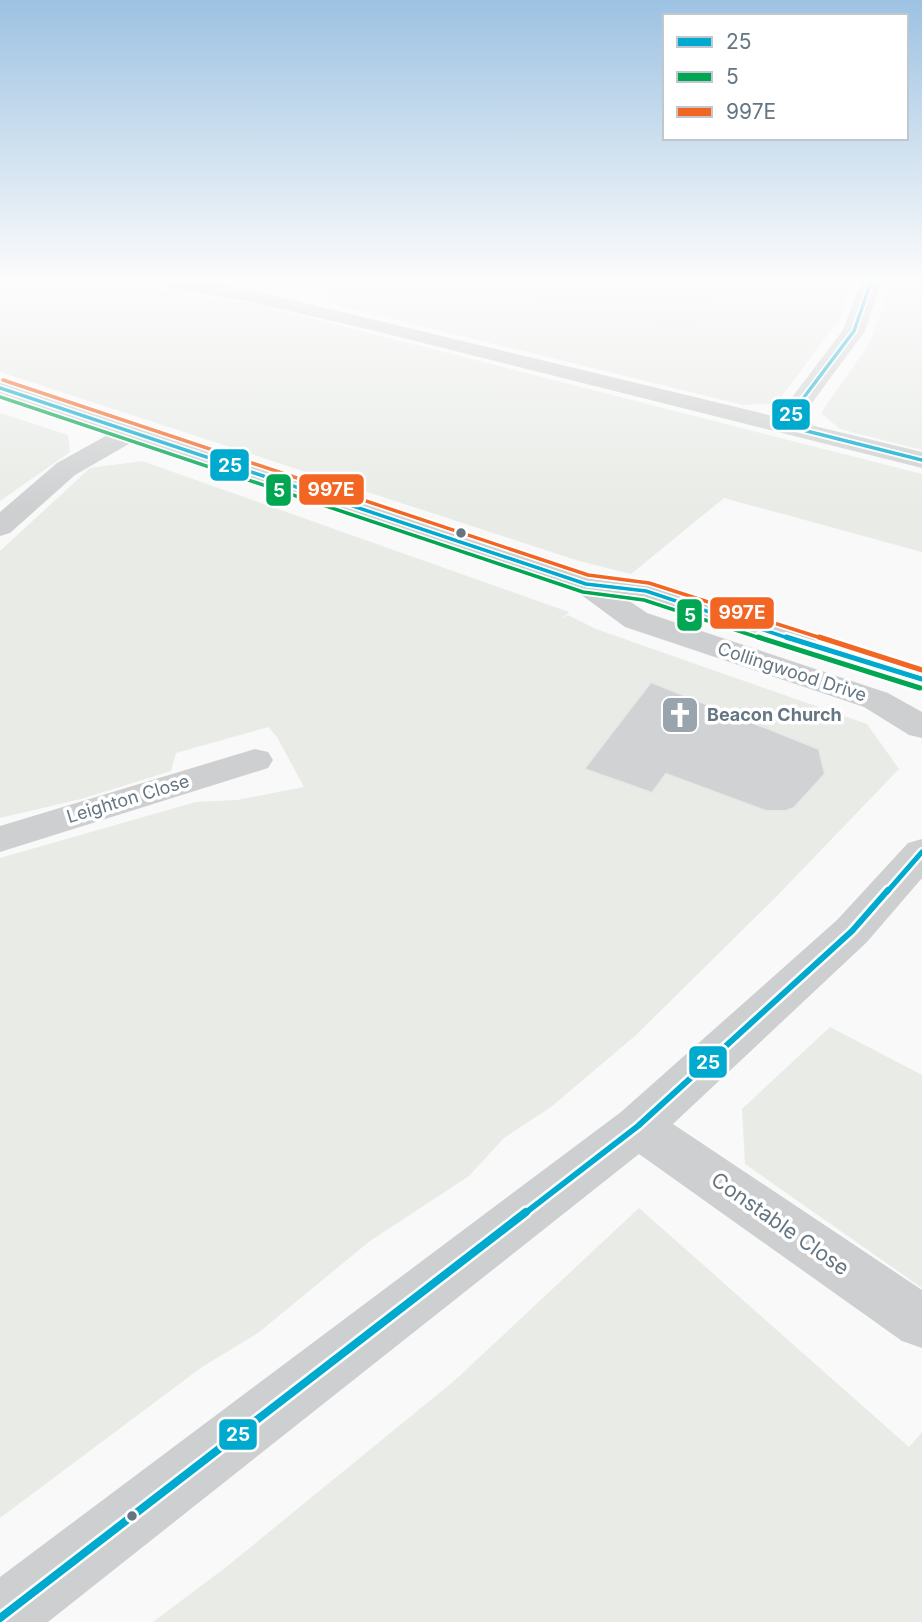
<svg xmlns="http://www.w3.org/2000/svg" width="922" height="1622" font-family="Inter,sans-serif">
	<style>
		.built { fill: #e8e9e9 }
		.green { fill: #e8ebe6 }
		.building { fill: #d0d2d3; stroke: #e8e8e8; stroke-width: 2 }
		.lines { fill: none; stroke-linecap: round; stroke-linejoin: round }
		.street { fill: #cecfd0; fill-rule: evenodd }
		.bus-1-far3-casing { stroke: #fff; stroke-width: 7 }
		.bus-1-far2-casing { stroke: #fff; stroke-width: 10 }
		.bus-1-far1-casing { stroke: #fff; stroke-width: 11 }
		.bus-1-casing { stroke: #fff; stroke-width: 13 }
		.bus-2-far1-casing { stroke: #fff; stroke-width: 7 }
		.bus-2-casing { stroke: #fff; stroke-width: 10 }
		.bus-3-far1-casing { stroke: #fff; stroke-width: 7 }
		.bus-3-casing { stroke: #fff; stroke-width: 10 }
		.bus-1-far3 { stroke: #00a9ce; stroke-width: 3.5 }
		.bus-1-far2 { stroke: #00a9ce; stroke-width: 5 }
		.bus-1-far1 { stroke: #00a9ce; stroke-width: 6 }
		.bus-1 { stroke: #00a9ce; stroke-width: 8 }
		.bus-2-far1 { stroke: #00a651; stroke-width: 3.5 }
		.bus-2 { stroke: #00a651; stroke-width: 5 }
		.bus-3-far1 { stroke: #f26522; stroke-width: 3.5 }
		.bus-3 { stroke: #f26522; stroke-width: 5 }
		.bus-dot { fill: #657683; stroke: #fff; stroke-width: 2.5 }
		.labels { text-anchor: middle; stroke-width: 7; stroke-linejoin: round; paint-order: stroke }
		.street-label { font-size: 18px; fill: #657683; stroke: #fff }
		.poi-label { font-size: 18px; font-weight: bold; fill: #657683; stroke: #fff; text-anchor: start }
		.near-street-label { font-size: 21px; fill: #657683; stroke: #fff }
		.line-badge { stroke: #fff; stroke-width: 2.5 }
		.badge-label { font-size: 19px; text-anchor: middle; font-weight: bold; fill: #fff }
	</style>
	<rect width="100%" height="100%" fill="#f9f9f9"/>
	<!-- built -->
	<path class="built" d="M 461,282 L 721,282 L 696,335 Z"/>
	<!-- green -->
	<g class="green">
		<path d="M 0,282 L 112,282 L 264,306 L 922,474 L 922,552 L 724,498 L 631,574 L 579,561 L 0,372 Z"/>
		<path d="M 218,282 L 316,282 C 288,299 248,287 218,282 Z"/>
		<path d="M 338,282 L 461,282 L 696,335 L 721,282 L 854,282 L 839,319 L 777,403 L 743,405 L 332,304 L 324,290 Z"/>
		<path d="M 901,282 L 922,282 L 922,450 L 840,429 L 821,413 L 869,344 L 892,284 Z"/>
		<path d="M 0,413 L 68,435 L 70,452 L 0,501 Z"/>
		<path d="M 142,461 L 569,612 L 561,619 L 568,615 L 596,629 L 867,724 L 899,769 L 773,900 L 636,1035 L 551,1107 L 504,1138 L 469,1176 L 370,1241 L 258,1333 L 202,1367 L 0,1518 L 0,858 L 196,802 L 237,800 L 304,787 L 277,737 L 268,727 L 176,753 L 171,771 L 81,799 L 0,818 L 0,551 L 90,468 Z"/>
		<path d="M 830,1027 L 922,1075 L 922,1288 L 745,1164 L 742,1109 Z"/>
		<path d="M 639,1208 L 909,1447 L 922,1432 L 922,1622 L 153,1622 L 225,1568 L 454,1381 Z"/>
	</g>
	<!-- building -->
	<path class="building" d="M 651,682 L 819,749 L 825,774 L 794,808 L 786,811 L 766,811 L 666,774 L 652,793 L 584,769 Z"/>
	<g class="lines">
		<!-- street -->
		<g class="street">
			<path d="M 157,282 L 205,282 L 251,290 L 777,417 L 843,330 L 861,282 L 881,282 L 865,331 L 798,422 L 922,452 L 922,468 L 371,330 L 251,302 L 167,288 Z"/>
			<path d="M 0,381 L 590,575 L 657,584 L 922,669 L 922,689 L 883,680 L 642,600 L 625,598 L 647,613 L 888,693 L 922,712 L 922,738 L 909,735 L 864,707 L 625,627 L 576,591 L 134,441 L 75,475 L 10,533 L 0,536 L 0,512 L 57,463 L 111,433 L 0,396 Z"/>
			<path d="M 255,749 L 268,752 L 273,760 L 268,768 L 0,852 L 0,826 Z"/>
			<path d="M 922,839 L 922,878 L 867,942 L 673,1124 L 922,1290 L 922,1348 L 902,1341 L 639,1154 L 48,1622 L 0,1622 L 0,1577 L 621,1112 L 837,920 L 908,843 Z"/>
		</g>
		<defs>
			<g id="bus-1-far3">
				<path d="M 871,282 L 854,331 L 783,425 L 922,460"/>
				<path d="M 0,388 L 586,584 L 646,591 L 791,639"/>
			</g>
			<g id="bus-1-far2">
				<path d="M 786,637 L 922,679"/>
				<path d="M 887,892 L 922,852"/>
			</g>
			<path id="bus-1-far1" d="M 524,1214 L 638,1126 L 852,931 L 888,890"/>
			<path id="bus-1" d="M 0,1618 L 526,1212"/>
			<path id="bus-2-far1" d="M 0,397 L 583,592 L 644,600 L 763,639"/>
			<path id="bus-2" d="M 758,637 L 920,688"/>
			<path id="bus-3-far1" d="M 3,380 L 588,575 L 649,583 L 824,639"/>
			<path id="bus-3" d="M 819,637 L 922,670"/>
		</defs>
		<!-- bus-1-far3 casing -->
		<use href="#bus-1-far3" class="bus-1-far3-casing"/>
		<!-- bus-1-far2 casing -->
		<use href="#bus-1-far2" class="bus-1-far2-casing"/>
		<!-- bus-1-far1 casing -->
		<use href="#bus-1-far1" class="bus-1-far1-casing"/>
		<!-- bus-1 casing -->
		<use href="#bus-1" class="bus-1-casing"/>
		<!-- bus-2-far1 casing -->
		<use href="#bus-2-far1" class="bus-2-far1-casing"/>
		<!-- bus-2 casing -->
		<use href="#bus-2" class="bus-2-casing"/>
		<!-- bus-3-far1 casing -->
		<use href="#bus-3-far1" class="bus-3-far1-casing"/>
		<!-- bus-3 casing -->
		<use href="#bus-3" class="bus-3-casing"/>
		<!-- bus-1-far3 -->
		<use href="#bus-1-far3" class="bus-1-far3"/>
		<!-- bus-1-far2 -->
		<use href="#bus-1-far2" class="bus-1-far2"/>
		<!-- bus-1-far1 -->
		<use href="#bus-1-far1" class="bus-1-far1"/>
		<!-- bus-1 -->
		<use href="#bus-1" class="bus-1"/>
		<!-- bus-2-far1 -->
		<use href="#bus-2-far1" class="bus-2-far1"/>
		<!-- bus-2 -->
		<use href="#bus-2" class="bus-2"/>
		<!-- bus-3-far1 -->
		<use href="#bus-3-far1" class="bus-3-far1"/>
		<!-- bus-3 -->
		<use href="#bus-3" class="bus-3"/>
	</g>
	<!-- sky -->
	<linearGradient id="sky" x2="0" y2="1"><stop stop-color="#9dc2e2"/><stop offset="0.55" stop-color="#fcfcfc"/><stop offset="1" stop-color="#fcfcfc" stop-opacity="0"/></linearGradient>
	<rect width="922" height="509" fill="url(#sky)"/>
	<!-- icons -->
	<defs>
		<symbol id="church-square" viewBox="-11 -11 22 22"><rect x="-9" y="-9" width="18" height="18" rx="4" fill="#99a4ac" stroke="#fff"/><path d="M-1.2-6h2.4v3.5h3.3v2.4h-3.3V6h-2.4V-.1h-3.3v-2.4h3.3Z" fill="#fff"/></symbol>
	</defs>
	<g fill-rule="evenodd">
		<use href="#church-square" x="658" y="693" width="44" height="44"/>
	</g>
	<!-- markers -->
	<g class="bus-dot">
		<circle cx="461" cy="533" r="6"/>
		<circle cx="132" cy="1516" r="6"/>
	</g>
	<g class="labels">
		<!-- street labels -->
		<g class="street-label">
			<text transform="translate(792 672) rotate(18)" y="6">Collingwood Drive</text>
			<text transform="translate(128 799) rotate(-17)" y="6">Leighton Close</text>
		</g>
		<!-- poi labels -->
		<g class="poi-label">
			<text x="707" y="721">Beacon Church</text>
		</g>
		<!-- near-street labels -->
		<g class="near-street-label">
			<text transform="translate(780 1224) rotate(35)" y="7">Constable Close</text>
		</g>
	</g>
	<g class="line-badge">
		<rect x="771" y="398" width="40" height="33" rx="7" fill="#00a9ce"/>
		<rect x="209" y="448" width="41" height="34" rx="7" fill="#00a9ce"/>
		<rect x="298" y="473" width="67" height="33" rx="7" fill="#f26522"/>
		<rect x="265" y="473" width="27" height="34" rx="7" fill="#00a651"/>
		<rect x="709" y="596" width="66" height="34" rx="7" fill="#f26522"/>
		<rect x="676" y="598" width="27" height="34" rx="7" fill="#00a651"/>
		<rect x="688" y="1045" width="40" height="34" rx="7" fill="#00a9ce"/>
		<rect x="218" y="1418" width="40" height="33" rx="7" fill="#00a9ce"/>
	</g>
	<g class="badge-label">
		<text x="791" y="421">25</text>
		<text x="230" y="472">25</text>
		<text x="331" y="496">997E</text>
		<text x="279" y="497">5</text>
		<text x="742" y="619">997E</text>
		<text x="690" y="622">5</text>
		<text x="708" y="1069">25</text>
		<text x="238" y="1441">25</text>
	</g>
	<!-- legend -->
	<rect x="663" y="14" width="245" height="126" fill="#ffffff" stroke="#c1c8cd" stroke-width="2"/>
	<rect x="677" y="37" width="35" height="10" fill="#00a9ce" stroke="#c1c8cd" stroke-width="2"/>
	<text x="726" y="49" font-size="21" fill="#657683">25</text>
	<rect x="677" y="72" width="35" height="10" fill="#00a651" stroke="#c1c8cd" stroke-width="2"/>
	<text x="726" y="84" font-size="21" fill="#657683">5</text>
	<rect x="677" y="107" width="35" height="10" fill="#f26522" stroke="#c1c8cd" stroke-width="2"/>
	<text x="726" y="119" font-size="21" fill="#657683">997E</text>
</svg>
